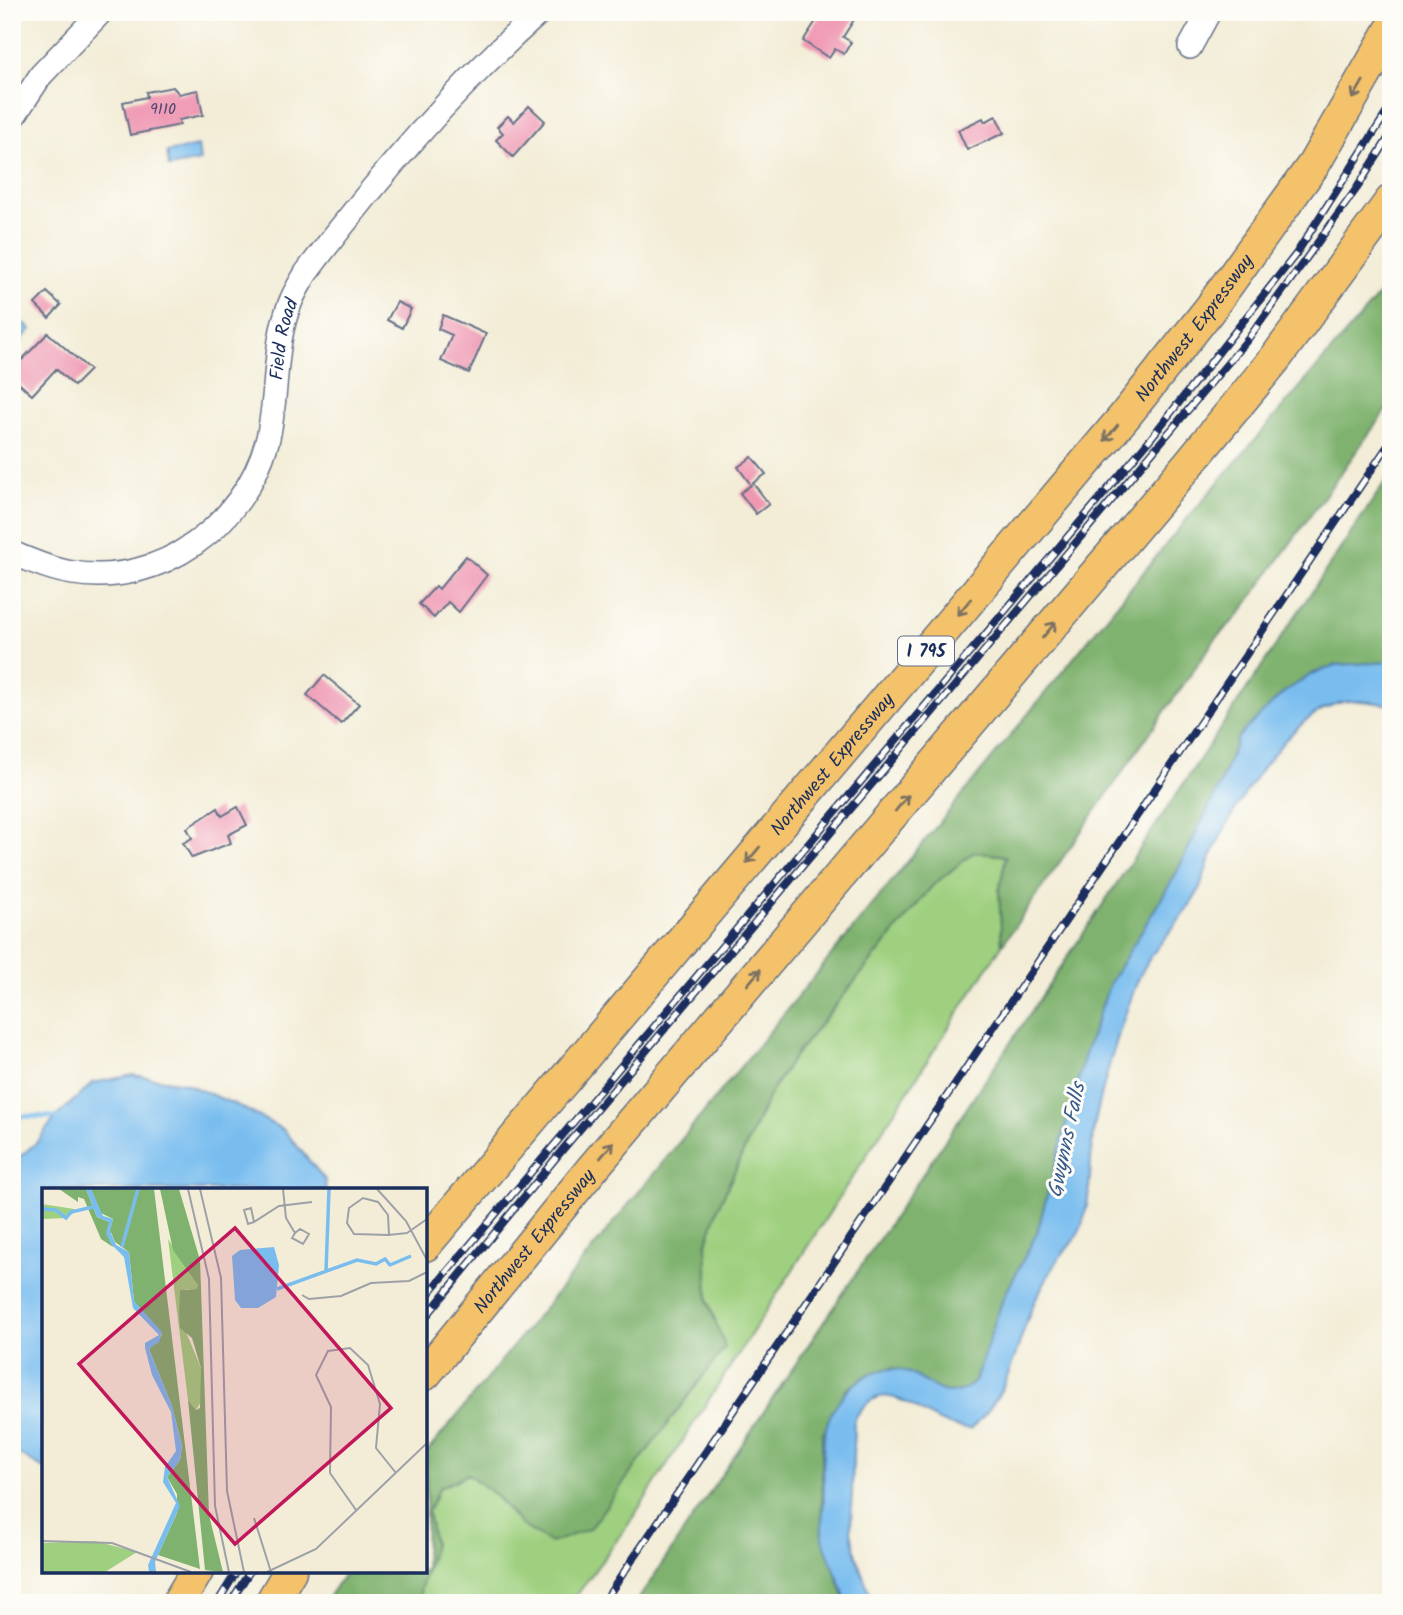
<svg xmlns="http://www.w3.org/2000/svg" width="1403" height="1615" font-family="Kalam,sans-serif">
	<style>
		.green { fill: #9fd07f; stroke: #5d806e; stroke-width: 2 }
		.forest { fill: #7fb26e; stroke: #4d7066; stroke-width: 2 }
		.water { fill: #79bdef; stroke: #4a76a6; stroke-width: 2 }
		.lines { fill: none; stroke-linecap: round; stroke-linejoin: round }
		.stream { stroke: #79bdef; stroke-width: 5 }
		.building { fill: #ef98b3 }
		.minor-casing { stroke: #677288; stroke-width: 26 }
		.highway-casing { stroke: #677288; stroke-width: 35 }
		.minor { stroke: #fff; stroke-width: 23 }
		.highway { stroke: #f3c26a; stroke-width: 32 }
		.rail-casing { stroke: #1b2f5e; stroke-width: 8 }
		.rail { stroke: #fdfcf7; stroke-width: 5; stroke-dasharray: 16; stroke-linecap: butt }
		.oneway { stroke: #7c7163 }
		.labels { text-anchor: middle; stroke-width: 6; stroke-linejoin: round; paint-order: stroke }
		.number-label { font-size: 16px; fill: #504973 }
		.shield { fill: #fdfcf7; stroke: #5f6c8c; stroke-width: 2 }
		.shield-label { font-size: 18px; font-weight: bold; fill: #1b2f5e }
		.street-label { font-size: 19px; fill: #1b2f5e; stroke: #fdfcf7 }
		.water-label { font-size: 21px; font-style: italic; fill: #375a8a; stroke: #fdfcf7 }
		.inset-river { fill: none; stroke: #79bdef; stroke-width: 3.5 }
		.inset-road { fill: none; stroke: #9da1a7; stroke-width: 2 }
		.view { fill: #c2185b; fill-opacity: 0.15; stroke: #c2185b; stroke-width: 3.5 }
		.inset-edge { fill: none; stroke: #1b2f5e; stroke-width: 3.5 }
	</style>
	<rect width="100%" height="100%" fill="#fdfcf7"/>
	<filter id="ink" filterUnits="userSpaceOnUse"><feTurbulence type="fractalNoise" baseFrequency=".0143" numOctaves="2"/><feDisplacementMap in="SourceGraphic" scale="14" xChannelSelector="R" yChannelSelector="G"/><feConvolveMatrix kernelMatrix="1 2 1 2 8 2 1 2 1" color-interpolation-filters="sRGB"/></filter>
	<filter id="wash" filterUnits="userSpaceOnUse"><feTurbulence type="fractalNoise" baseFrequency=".00686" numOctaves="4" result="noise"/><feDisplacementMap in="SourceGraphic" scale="28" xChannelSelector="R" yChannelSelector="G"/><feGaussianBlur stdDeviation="1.57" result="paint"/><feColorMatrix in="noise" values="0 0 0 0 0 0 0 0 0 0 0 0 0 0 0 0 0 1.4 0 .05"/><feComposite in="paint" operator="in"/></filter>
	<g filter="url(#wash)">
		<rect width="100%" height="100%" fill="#f3edd7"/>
		<!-- green -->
		<path class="green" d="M 974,852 L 1006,856 L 999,892 L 1002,945 L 630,1522 L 571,1603 L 421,1603 L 420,1591 L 434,1544 L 428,1512 L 439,1488 L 468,1474 L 495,1495 L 521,1525 L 589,1529 L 724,1347 L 708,1301 L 706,1246 L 718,1208 L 770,1093 L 796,1054 L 932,886 Z"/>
		<!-- forest -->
		<g class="forest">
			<path d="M 1391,281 L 1391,403 L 1239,615 L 1216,638 L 1002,945 L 999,892 L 1006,856 L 974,852 L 932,886 L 796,1054 L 770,1093 L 718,1208 L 706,1246 L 708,1301 L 725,1347 L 589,1529 L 551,1543 L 521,1525 L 495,1495 L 468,1474 L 439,1488 L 428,1512 L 434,1544 L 420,1591 L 421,1603 L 324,1603 L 346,1571 L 425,1571 L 427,1452 L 1186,520 Z"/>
			<path d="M 1391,473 L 1391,662 L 1336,665 L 1312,674 L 1283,693 L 1238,737 L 1220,784 L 1175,876 L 1110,983 L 1085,1054 L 1037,1233 L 1003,1299 L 975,1382 L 964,1391 L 944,1393 L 909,1373 L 892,1368 L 869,1374 L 846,1390 L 822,1435 L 822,1533 L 846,1603 L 636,1603 Z"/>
		</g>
		<!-- water -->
		<g class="water">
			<path d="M 198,146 L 200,161 L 169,167 L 167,152 Z"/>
			<path d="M 21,324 L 26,324 L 31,329 L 22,339 L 17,353 L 12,355 L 12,329 Z"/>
			<path d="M 1391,662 L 1391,705 C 1376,703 1359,699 1343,702 C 1288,712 1231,811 1210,859 C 1205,870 1203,883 1197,894 C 1177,929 1151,946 1136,985 C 1119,1029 1105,1076 1095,1122 C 1088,1158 1094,1198 1079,1232 C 1075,1241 1066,1249 1060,1257 C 1051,1271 1041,1288 1034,1303 C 1015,1347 1010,1397 970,1429 C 921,1429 888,1362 854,1420 L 851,1531 L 856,1556 L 873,1603 L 846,1603 C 842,1578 825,1557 822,1532 C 821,1520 824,1507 824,1495 C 823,1447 816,1413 860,1380 C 874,1370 892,1365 909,1373 C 934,1385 948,1405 975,1382 L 1003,1299 L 1037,1233 L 1085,1054 L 1110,983 L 1175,876 L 1220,784 L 1238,737 L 1283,693 L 1312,674 L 1336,665 Z"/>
			<path d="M 133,1075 L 184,1083 L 239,1106 L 284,1130 L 325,1180 L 326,1190 L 44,1190 L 44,1469 L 12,1450 L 12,1163 L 36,1143 L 56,1117 L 93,1083 Z"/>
		</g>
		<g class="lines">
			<!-- stream -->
			<path class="stream" d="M 12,1116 L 56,1117"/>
		</g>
		<g id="blocks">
			<!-- building -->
			<g class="building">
				<path d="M 822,12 L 859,12 L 843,37 L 851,42 L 844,54 L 835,49 L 829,58 L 803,41 Z"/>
				<path d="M 173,87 L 179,94 L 198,90 L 203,115 L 179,120 L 180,125 L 130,135 L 123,102 L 147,97 L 146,92 Z"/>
				<path d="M 529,106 L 545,121 L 513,157 L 496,140 L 503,133 L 497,127 L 508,116 L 514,122 Z"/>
				<path d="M 996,116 L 1004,133 L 967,150 L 958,130 L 983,118 L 985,122 Z"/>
				<path d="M 47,292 L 61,305 L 49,318 L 35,304 Z"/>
				<path d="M 397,302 L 411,309 L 402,328 L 387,320 Z"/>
				<path d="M 443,315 L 486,334 L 469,373 L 441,361 L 452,335 L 438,329 Z"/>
				<path d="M 48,333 L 90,370 L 74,386 L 56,369 L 32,395 L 12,377 L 12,370 Z"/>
				<path d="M 752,457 L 766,474 L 753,483 L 769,504 L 756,514 L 740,493 L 751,485 L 738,467 Z"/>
				<path d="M 466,556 L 487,575 L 459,612 L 448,602 L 434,618 L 419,604 L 436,586 L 439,589 Z"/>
				<path d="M 324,675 L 359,704 L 341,724 L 307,695 Z"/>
				<path d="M 238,807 L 247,825 L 228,835 L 231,843 L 192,858 L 183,843 L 192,838 L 187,828 L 218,808 L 222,816 Z"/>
			</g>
		</g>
	</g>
	<g filter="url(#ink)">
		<use href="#blocks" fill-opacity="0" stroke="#677288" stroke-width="2"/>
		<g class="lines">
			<defs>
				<g id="minor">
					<path d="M 1190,47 L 1209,12"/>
					<path d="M 12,119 L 41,75 L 101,12"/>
					<path id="s1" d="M 12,553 C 32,561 52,570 73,573 C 161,587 244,525 267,442 C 279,396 272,345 291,301 C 295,291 301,282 306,273 C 376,180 453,89 540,12"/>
				</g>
				<g id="highway">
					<path id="s2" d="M 425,1245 L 1124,417 L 1209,310 L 1314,164 L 1391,30"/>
					<path id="s3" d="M 425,1374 L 591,1170 L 1187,466 L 1275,359 L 1391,201"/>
					<path d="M 178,1603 L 197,1571"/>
					<path d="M 271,1603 L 290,1571"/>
				</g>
			</defs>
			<!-- minor casing -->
			<use href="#minor" class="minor-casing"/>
			<!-- highway casing -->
			<use href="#highway" class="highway-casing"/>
			<!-- minor -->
			<use href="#minor" class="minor"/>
			<!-- highway -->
			<use href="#highway" class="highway"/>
			<defs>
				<g id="rail">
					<path d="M 425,1298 L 1151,438 L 1296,254 L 1391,106"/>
					<path d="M 425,1318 L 564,1148 L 1248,339 L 1357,188 L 1391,134"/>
					<path d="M 217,1603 L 237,1571"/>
					<path d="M 230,1603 L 250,1571"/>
					<path d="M 603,1603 L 1391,441"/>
				</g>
			</defs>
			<!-- rail casing -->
			<use href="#rail" class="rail-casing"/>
			<!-- rail -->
			<use href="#rail" class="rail"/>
		</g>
		<!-- one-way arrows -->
		<defs><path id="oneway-shaft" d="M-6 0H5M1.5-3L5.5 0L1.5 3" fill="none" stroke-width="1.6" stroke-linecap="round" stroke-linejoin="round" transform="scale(1.75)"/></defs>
		<g class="oneway">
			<use href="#oneway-shaft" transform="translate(1358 90) rotate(120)"/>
			<use href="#oneway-shaft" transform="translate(1111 433) rotate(130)"/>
			<use href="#oneway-shaft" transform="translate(964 607) rotate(130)"/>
			<use href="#oneway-shaft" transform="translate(1049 630) rotate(-50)"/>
			<use href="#oneway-shaft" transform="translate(902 803) rotate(-50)"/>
			<use href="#oneway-shaft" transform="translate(753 855) rotate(130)"/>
			<use href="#oneway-shaft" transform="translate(754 977) rotate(-50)"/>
			<use href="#oneway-shaft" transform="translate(607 1150) rotate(-50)"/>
		</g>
	</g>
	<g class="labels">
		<!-- number labels -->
		<g class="number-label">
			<text x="163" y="114">9110</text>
		</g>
		<!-- shield labels -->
		<rect class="shield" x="898" y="636.5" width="56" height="29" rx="5"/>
		<g class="shield-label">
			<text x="926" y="657">I 795</text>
		</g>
		<!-- street labels -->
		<g class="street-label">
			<text dy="7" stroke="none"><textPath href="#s2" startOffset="1197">Northwest Expressway</textPath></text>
			<text dy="7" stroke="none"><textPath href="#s1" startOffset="424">Field Road</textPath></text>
			<text dy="7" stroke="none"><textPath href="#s2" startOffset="630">Northwest Expressway</textPath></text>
			<text dy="7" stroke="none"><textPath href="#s3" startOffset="172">Northwest Expressway</textPath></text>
		</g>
		<!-- water labels -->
		<g class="water-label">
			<text transform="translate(1066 1140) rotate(-78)" y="7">Gwynns Falls</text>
		</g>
	</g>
	<!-- overview -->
	<g transform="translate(42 1188)">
		<rect width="385" height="385" fill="#f3edd7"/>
		<path d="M 0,16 L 32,21 L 34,23 L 25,30 L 0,31 ZM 126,51 L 156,97 L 154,101 L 143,101 L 144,144 L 159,180 L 160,212 L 154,222 L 146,212 ZM 53,353 L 95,364 L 63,384 L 0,384 L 0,355 Z" fill="#9fd07f"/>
		<path d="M 17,1 L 44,1 L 55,29 L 67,34 L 71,59 L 59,51 L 42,11 L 36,9 L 36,14 ZM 49,1 L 112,1 L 158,381 L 116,367 L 135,325 L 135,306 L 125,289 L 138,272 L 140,258 L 130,218 L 107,161 L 120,147 L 92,113 L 87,64 L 73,54 L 68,42 L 71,31 L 59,25 ZM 118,1 L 137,1 L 158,72 L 167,327 L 181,384 L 163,382 L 146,212 L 154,222 L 158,220 L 159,180 L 150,150 L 138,140 L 137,127 L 138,102 L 154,101 L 156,97 L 131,62 Z" fill="#7fb26e"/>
		<path d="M 44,1 L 49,1 L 61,28 L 71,31 L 68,43 L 74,57 L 87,64 L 92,113 L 120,144 L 117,154 L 107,161 L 130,218 L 140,258 L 138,272 L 125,289 L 138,318 L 113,374 L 114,384 L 107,384 L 106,377 L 134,315 L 121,294 L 123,279 L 134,263 L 129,224 L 110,187 L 103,160 L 103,155 L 117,147 L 91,120 L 82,69 L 69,56 L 64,45 L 67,34 L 55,29 ZM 232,59 L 237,77 L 234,109 L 216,120 L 199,120 L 193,112 L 190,68 L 198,62 Z" fill="#79bdef"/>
		<path class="inset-river" d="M 0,21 L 14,22 L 24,30 L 29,24 L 55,18M 80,59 L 96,1M 284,83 L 287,1M 235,101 L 315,72 L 334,76 L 343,71 L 348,77 L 369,68"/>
		<path class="inset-road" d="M 146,1 L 167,91 L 173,318 L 187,384M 158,1 L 179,90 L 185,303 L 202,384M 241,1 L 244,30 L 253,45 L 250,50 L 261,56 L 267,46 L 258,41 L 253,45M 335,1 L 364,33 L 385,72M 212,34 L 206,36 L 202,22 L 209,20 L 212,34 L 237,18 L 270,14M 347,47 L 312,46 L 305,35 L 307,20 L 321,10 L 336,14 L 346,27 L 347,47 L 365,45 L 385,31M 260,107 L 267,111 L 299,108 L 329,95 L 367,93 L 385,84M 314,322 L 288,285 L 289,219 L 274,187 L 286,163 L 308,160 L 326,177 L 338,216 L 334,260 L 354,285M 212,330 L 229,384M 0,353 L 70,355 L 149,384M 225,384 L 274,361 L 385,255"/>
		<path class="view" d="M 193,40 L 349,220 L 193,356 L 37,176 Z"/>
		<rect width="385" height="385" class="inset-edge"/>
	</g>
	<!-- margin -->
	<rect width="1403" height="1615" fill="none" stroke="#fdfcf7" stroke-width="42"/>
</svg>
